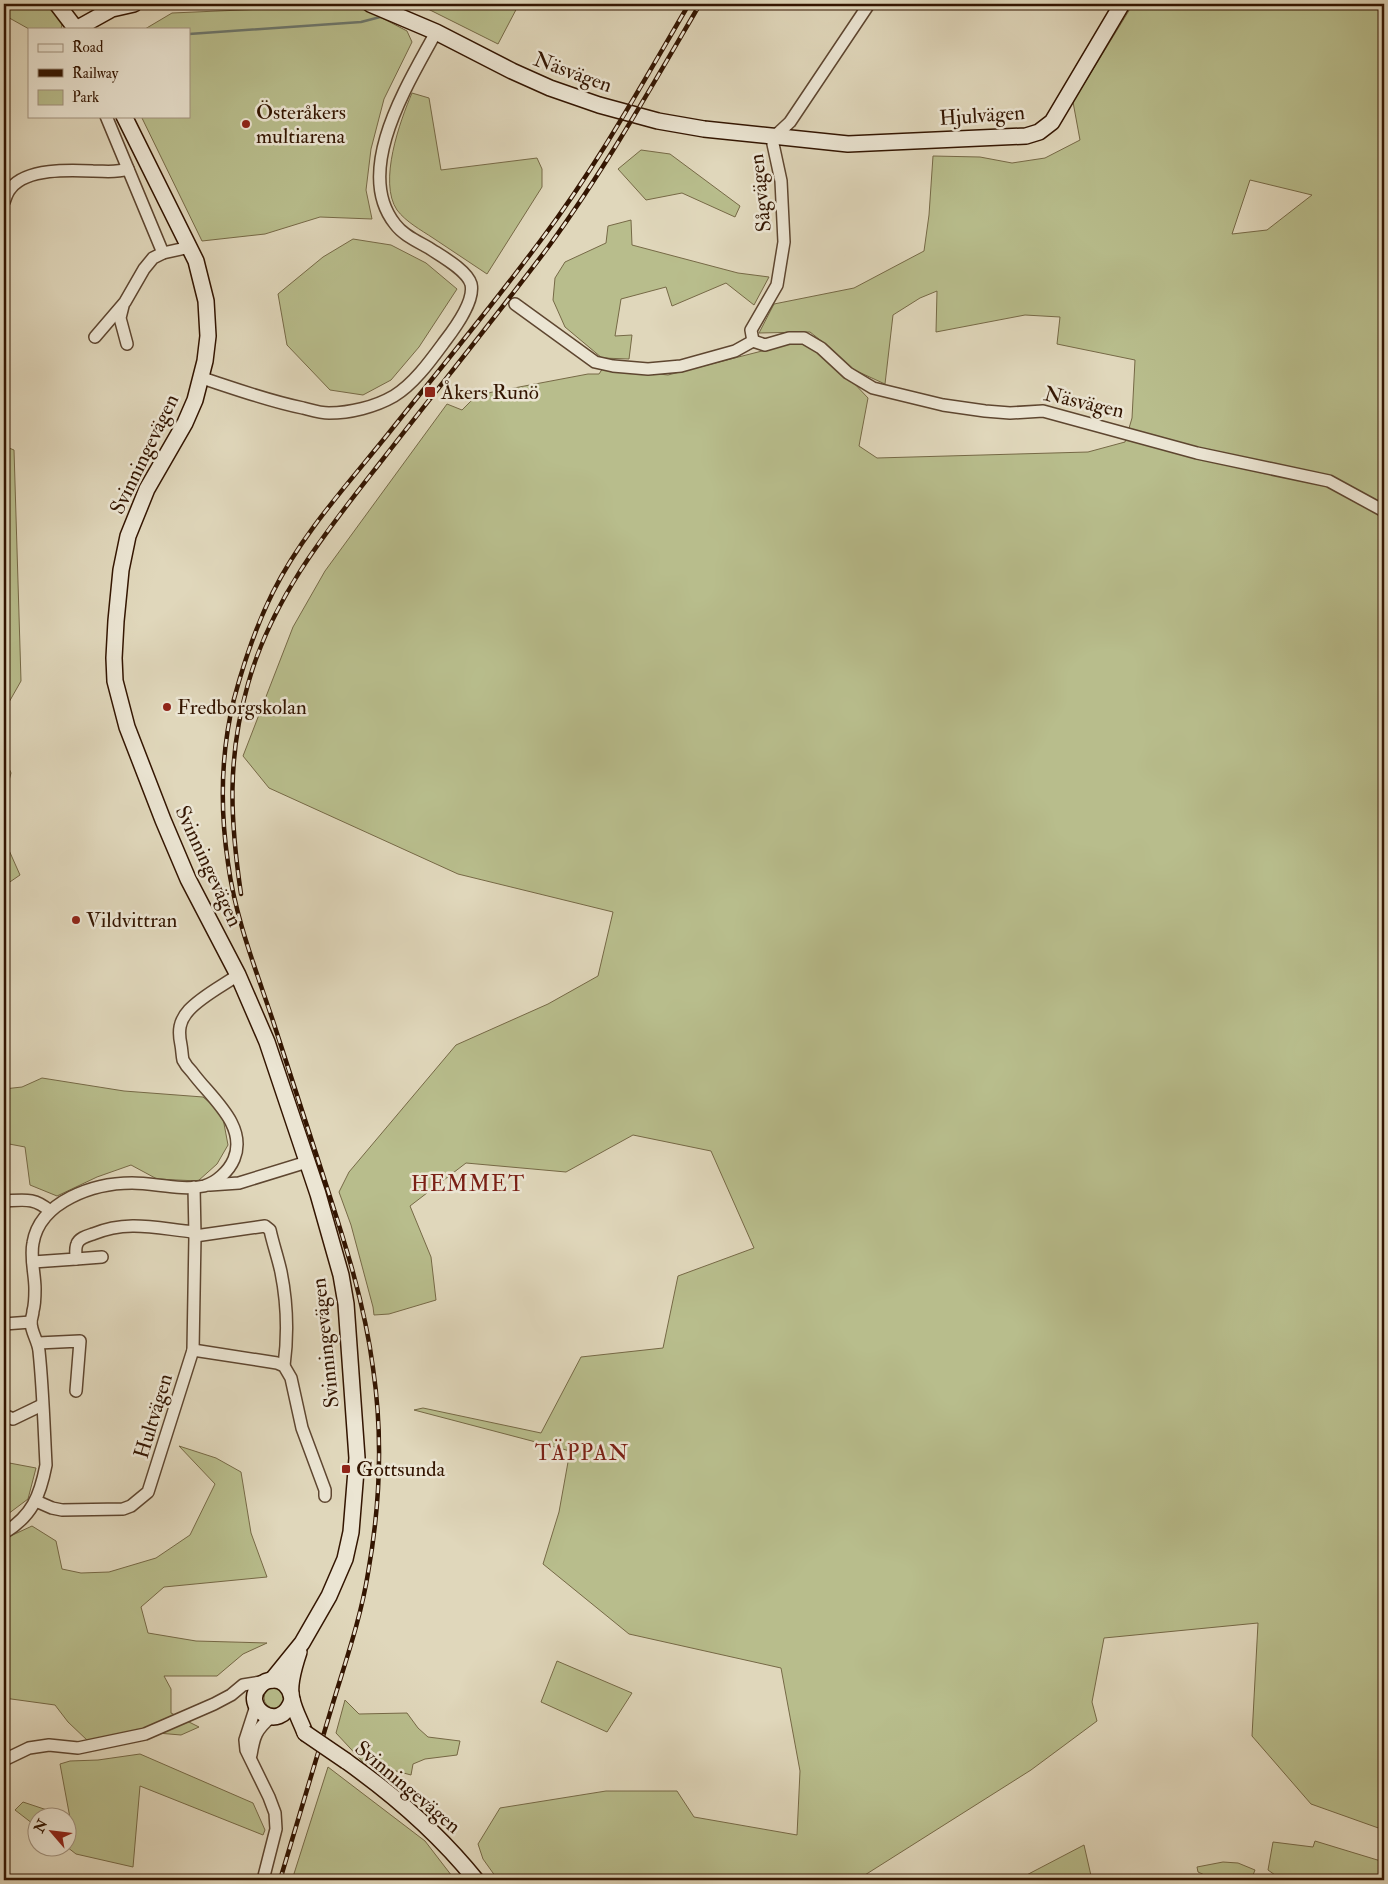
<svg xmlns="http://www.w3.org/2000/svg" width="1388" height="1884" font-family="'IM FELL Double Pica',serif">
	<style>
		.green { fill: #b8bd8c; stroke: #766946; fill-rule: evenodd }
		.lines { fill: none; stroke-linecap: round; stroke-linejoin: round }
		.stream { stroke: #6d776c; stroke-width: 2.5 }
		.street-casing { stroke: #5e4630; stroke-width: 14 }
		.secondary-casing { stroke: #331501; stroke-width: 18 }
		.street { stroke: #ebe5d3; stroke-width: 11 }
		.secondary { stroke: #ebe5d3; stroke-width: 15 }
		.rail-casing { stroke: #331501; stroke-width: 4.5 }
		.rail { stroke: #ebe5d3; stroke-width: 2.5; stroke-dasharray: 8; stroke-linecap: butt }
		.secondary-bridge-casing { stroke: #331501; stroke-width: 18; stroke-linecap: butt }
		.secondary-bridge { stroke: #ebe5d3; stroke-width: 15 }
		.poi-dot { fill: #8f2418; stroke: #ebe5d3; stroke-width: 2 }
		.labels { text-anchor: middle; stroke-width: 5; stroke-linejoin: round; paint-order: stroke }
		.street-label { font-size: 21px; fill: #331501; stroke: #ebe5d3 }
		.poi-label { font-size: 21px; fill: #331501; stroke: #ebe5d3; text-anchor: start }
		.neighbourhood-label { font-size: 22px; letter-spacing: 1px; fill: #7a1f14; stroke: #ebe5d3 }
	</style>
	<rect width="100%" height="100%" fill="#e0d7bb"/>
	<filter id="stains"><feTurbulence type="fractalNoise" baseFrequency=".004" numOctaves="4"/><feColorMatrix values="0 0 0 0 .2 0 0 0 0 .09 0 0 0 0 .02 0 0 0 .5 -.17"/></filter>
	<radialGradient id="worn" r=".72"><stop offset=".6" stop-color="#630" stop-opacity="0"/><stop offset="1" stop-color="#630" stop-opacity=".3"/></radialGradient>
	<!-- green -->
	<g class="green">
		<path d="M 4,4 L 51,4 L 63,20 L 61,29 L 29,29 L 4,15 Z"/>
		<path d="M 422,4 L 519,4 L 498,44 L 422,6 Z"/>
		<path d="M 1133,4 L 1384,4 L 1384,1830 L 1311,1804 L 1252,1736 L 1258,1623 L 1104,1638 L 1092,1702 L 1097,1721 L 1031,1770 L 857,1880 L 498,1880 L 483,1859 L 478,1844 L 500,1808 L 606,1791 L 677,1791 L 694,1817 L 797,1835 L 800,1771 L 781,1668 L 629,1634 L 543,1564 L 559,1512 L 570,1451 L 414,1410 L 423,1408 L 541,1433 L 581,1357 L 663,1348 L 678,1276 L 754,1248 L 711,1151 L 633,1135 L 566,1172 L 466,1163 L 410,1206 L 431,1257 L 436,1300 L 389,1314 L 374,1315 L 373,1307 L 351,1225 L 339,1192 L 349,1172 L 456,1045 L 548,1004 L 598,976 L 613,912 L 458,874 L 269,788 L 243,756 L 293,627 L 325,571 L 447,404 L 462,410 L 477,395 L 588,374 L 599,374 L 603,368 L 668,375 L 762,351 L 791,341 L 811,347 L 851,380 L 868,398 L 859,446 L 877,458 L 1088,452 L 1125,442 L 1132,418 L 1135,360 L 1057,344 L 1060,317 L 1025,315 L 936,332 L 937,291 L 920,298 L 893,315 L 885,384 L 850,368 L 834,351 L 810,332 L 759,333 L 774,304 L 854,288 L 924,251 L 929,215 L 933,156 L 980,157 L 1012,163 L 1045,158 L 1080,140 L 1073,102 ZM 1250,180 L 1312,195 L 1267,230 L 1232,234 Z"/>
		<path d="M 334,6 L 363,8 L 407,31 L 412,42 L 384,99 L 371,149 L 366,190 L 372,219 L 320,217 L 265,234 L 202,241 L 141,116 L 189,116 L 189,29 L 145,29 L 172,13 Z"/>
		<path d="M 412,93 L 429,98 L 441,170 L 537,158 L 542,169 L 542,187 L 487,274 C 469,262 451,250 433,238 C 421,230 406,222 397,210 C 378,182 400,121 412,93 Z"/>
		<path d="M 641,150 L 670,154 L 740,206 L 735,217 L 682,193 L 646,200 L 618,169 Z"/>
		<path d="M 631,220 L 632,245 L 738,273 L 769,277 L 754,305 L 726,283 L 672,306 L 666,287 L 621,299 L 615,336 L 632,335 L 629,359 L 602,358 L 565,327 L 553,300 L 555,278 L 565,262 L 606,243 L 608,226 Z"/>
		<path d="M 353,239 L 391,245 L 426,263 L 457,289 L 419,347 L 391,380 L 363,395 L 330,390 L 287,345 L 278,294 L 323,257 Z"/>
		<path d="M 4,446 L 14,450 L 21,681 L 4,711 Z"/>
		<path d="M 4,757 L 11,773 L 4,800 Z"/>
		<path d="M 4,832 L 8,848 L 20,875 L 4,886 Z"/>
		<path d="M 42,1078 L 124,1091 L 203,1097 L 222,1113 L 228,1145 L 217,1164 L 198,1181 L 157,1179 L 131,1165 L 97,1177 L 57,1196 L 30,1185 L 25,1147 L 4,1143 L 4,1089 L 22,1087 Z"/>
		<path d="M 179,1446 L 216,1458 L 241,1472 L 251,1533 L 267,1577 L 164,1587 L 141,1607 L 148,1633 L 196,1641 L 267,1643 L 243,1654 L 217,1676 L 164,1676 L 171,1689 L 171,1713 L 199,1727 L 181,1735 L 134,1731 L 88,1741 L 68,1722 L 55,1705 L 4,1698 L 4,1539 L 32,1526 L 56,1541 L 62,1569 L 81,1573 L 109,1572 L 156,1558 L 190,1535 L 215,1484 Z"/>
		<path d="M 4,1462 L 36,1468 L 28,1499 L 4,1517 Z"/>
		<path d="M 557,1661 L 632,1693 L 607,1732 L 541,1702 Z"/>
		<circle cx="274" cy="1698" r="10"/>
		<path d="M 345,1700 L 359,1714 L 407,1713 L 418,1728 L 428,1737 L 460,1741 L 457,1755 L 425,1759 L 413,1764 L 411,1775 L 363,1762 L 336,1733 Z"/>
		<path d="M 140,1754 L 253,1803 L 265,1830 L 263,1835 L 140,1786 L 133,1867 L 76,1854 L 67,1847 L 68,1818 L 70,1818 L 60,1764 L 70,1761 L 98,1760 Z"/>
		<path d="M 328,1767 L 425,1841 L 455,1880 L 292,1880 Z"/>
		<path d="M 23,1802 L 65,1816 L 38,1816 L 37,1827 L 15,1810 Z"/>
		<path d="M 1315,1841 L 1384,1862 L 1384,1880 L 1282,1880 L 1268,1870 L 1273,1842 L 1313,1847 Z"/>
		<path d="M 1084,1845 L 1092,1880 L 1017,1880 Z"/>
		<path d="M 1223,1862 L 1238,1863 L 1255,1870 L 1251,1880 L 1211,1878 L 1198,1872 L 1197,1867 Z"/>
	</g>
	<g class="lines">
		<!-- stream -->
		<path class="stream" d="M 189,34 L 361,22 L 384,16"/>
		<defs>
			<g id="street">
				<path d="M 106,116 L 163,253"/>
				<path d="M 4,202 C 6,197 7,192 11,188 C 27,168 70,170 93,171 C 106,171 115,173 128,169"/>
				<path d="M 515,304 L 595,362 L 613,366 L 648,369 L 681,366 L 735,351 L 753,341"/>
				<path d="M 123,306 L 120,318 L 127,344"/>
				<path d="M 95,337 L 125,302 L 144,269 L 153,258 L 163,253 L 190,247"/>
				<path d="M 753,341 L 765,345 L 789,338 L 804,338 L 821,348 L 848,373 L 873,388 L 943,405 L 985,411 L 1010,413 L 1043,411 L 1197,453 L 1329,481 L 1384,511"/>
				<path d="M 753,341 L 751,330 L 777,285 L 784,242 L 781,181 L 773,144 L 775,136 L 790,122 L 869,4"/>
				<path d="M 202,378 C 236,389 268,401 303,408 C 311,410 320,413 329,413 C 350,413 375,407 394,396 C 414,384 431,360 445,341 C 455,328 475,301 471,284 C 467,270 441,256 429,248 C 417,241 403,235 395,224 C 352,170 410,81 436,32"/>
				<path d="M 210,1185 L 239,1183 L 307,1162"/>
				<path d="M 4,1201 C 24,1200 34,1197 50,1211"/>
				<path d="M 195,1236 L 265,1226 L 270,1230 C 273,1244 278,1258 281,1272 C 287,1302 288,1336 284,1366"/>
				<path d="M 76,1259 L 102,1257"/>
				<path d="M 33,1262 L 76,1259 C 76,1254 75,1248 77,1244 C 79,1238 87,1236 93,1234 C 129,1219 159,1229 195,1232"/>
				<path d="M 4,1324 L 31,1322"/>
				<path d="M 38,1343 L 80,1341 L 76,1391"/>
				<path d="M 193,1350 L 277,1363 L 284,1366 L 291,1378 L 302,1428 L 325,1490 L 325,1496"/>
				<path d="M 4,1415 L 13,1419 L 42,1405"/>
				<path d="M 36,1501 L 52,1508 L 62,1510 L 123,1509 L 131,1506 L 148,1492 L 193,1350 L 195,1236 L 194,1187"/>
				<path d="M 4,1533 C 32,1516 40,1496 46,1465 C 44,1427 43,1389 39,1351 C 38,1341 31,1332 31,1322 C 31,1319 33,1315 33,1311 C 35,1304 35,1296 35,1289 C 35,1274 30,1258 33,1243 C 40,1201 94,1183 132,1183 C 155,1183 181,1191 204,1186 C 216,1183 229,1171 234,1159 C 248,1125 210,1097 192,1072 C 189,1069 185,1064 183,1060 C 182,1056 182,1050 181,1045 C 178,1031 179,1021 189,1010 C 202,996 222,986 238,975"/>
				<path d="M 256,1706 L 245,1740 L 246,1750 L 269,1797 L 275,1813 L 276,1829 L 263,1880"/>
				<path d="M 251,1755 C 254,1736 256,1730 271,1717"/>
				<path d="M 4,1760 L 29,1748 L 49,1745 L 78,1748 L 145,1734 L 214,1704 L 231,1695 L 243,1685 L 266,1681"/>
			</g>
			<g id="secondary">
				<path d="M 57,4 L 76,29"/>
				<path d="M 370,4 L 436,32 L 512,71 L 550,88 L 599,105 L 658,121 L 704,129 L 848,144 L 1026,136 L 1039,132 L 1052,122 L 1122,4"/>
				<path d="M 76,29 L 112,9 L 134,4"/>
				<path d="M 124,116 L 196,261 L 206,301 L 208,336 L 205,361 L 195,400 L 185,423 L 147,489 L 128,536 L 121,570 L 116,621 L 114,658 L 115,681 L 127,727 L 163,820 L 188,879 L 238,975 L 267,1042 L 318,1194 L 341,1275 L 346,1304 L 357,1458 L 351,1532 L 345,1559 L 329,1596 L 302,1643 L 272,1680"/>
				<path d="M 299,1652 C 295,1664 288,1687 292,1699 C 294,1710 301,1722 305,1733"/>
				<path d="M 291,1694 C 288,1686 282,1680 274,1680 C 268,1680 263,1682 260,1686 C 240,1706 280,1736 292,1700"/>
				<path d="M 346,1761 C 394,1795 439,1834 476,1880"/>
			</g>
		</defs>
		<!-- street casing -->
		<use href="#street" class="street-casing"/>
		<!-- secondary casing -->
		<use href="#secondary" class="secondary-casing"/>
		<!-- street -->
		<use href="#street" class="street"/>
		<!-- secondary -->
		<use href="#secondary" class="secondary"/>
		<defs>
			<g id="rail">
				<path d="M 241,894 C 230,819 227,758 248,684 C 272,597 329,528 383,459 C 438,388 495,318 549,246 C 605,169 652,86 700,4"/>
				<path d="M 280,1880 C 298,1821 315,1762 333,1703 C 346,1660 361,1617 368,1573 C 380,1506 383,1436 373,1368 C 364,1299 342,1234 321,1169 C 305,1120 289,1071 273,1021 C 256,970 235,917 228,863 C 220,809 221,752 234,699 C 244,662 256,626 273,592 C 302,534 347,485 388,434 C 439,370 492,306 541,240 C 597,166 642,84 689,4"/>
			</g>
		</defs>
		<!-- rail casing -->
		<use href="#rail" class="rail-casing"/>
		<!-- rail -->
		<use href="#rail" class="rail"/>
		<defs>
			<path id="secondary-bridge" d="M 305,1733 L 346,1761"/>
		</defs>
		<!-- secondary-bridge casing -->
		<use href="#secondary-bridge" class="secondary-bridge-casing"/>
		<!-- secondary-bridge -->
		<use href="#secondary-bridge" class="secondary-bridge"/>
	</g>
	<!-- markers -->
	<g class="poi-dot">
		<circle cx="246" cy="124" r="5"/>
		<rect x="424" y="386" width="12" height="12" rx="2.5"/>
		<circle cx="167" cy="707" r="5"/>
		<circle cx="76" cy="920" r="5"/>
		<rect x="341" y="1464" width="10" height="10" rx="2.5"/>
	</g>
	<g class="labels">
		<!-- street labels -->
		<g class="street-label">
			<text transform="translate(573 72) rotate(20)" y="7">Näsvägen</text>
			<text transform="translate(982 115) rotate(-4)" y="7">Hjulvägen</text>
			<text transform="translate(760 193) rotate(-96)" y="7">Sågvägen</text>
			<text transform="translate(1084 402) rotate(13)" y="7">Näsvägen</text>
			<text transform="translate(144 454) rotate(-64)" y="7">Svinningevägen</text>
			<text transform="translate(209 866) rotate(65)" y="7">Svinningevägen</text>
			<text transform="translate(325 1343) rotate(-96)" y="7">Svinningevägen</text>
			<text transform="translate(153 1416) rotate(-73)" y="7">Hultvägen</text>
			<text transform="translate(408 1787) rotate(40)" y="7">Svinningevägen</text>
		</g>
		<!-- poi labels -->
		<g class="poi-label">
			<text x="256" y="119">Österåkers<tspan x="256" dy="24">multiarena</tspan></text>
			<text x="441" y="399">Åkers Runö</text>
			<text x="177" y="714">Fredborgskolan</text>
			<text x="86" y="927">Vildvittran</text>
			<text x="356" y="1476">Gottsunda</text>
		</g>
		<!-- neighbourhood labels -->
		<g class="neighbourhood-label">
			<text x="468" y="1191">HEMMET</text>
			<text x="582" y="1460">TÄPPAN</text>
		</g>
	</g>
	<!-- margin -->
	<rect width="1388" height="1884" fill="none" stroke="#e0d7bb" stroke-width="20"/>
	<rect x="5" y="5" width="1378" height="1874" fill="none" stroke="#331501" stroke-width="2.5"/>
	<rect x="10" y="10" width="1368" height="1864" fill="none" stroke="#331501"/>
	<!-- legend -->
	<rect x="28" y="28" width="162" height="90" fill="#ebe5d3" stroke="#a1927f"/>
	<rect x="38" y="44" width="25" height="8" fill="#ebe5d3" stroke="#a1927f"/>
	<text x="72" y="52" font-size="15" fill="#331501">Road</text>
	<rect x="38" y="69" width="25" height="8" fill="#331501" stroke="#a1927f"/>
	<text x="72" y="78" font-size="15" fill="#331501">Railway</text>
	<rect x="38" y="90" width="25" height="15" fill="#b8bd8c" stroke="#a1927f"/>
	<text x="72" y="102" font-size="15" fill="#331501">Park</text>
	<!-- north arrow -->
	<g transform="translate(52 1832) rotate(298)"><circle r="24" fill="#ebe5d3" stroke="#a1927f"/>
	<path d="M0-4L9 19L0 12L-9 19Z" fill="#8f2418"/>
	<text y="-8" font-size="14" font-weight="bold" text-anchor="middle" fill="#331501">N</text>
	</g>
	<rect width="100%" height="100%" filter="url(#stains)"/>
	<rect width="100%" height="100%" fill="url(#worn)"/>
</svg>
